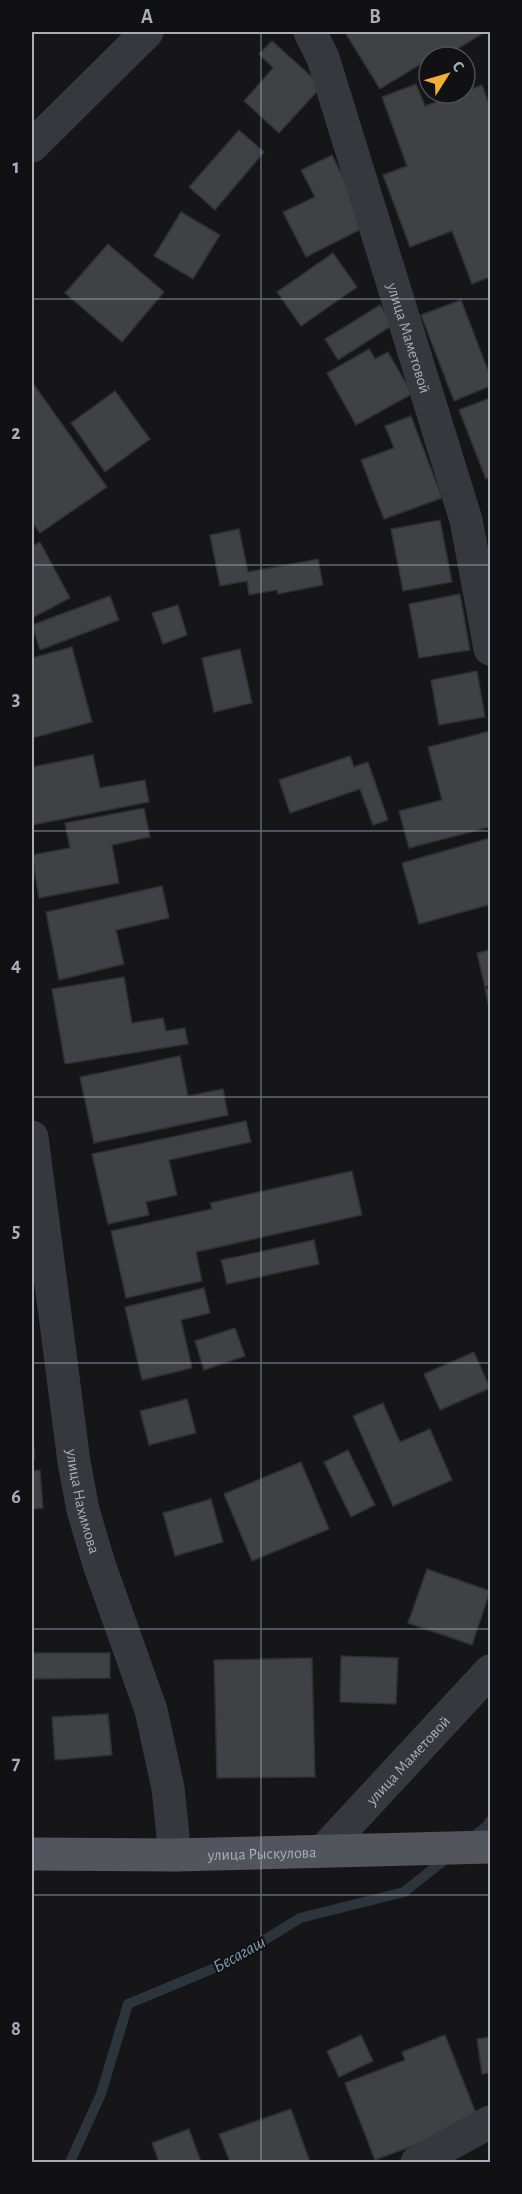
<svg xmlns="http://www.w3.org/2000/svg" width="522" height="2194" font-family="'Alegreya Sans',sans-serif">
	<style>
		.lines { fill: none; stroke-linecap: round; stroke-linejoin: round }
		.stream { stroke: #2c353c; stroke-width: 10 }
		.building { fill: #404145; stroke: #303034; stroke-width: 1.5 }
		.street { stroke: #37383d; stroke-width: 33 }
		.primary { stroke: #53555c; stroke-width: 33 }
		.grid { fill: none; stroke: #a8adb8; stroke-width: 1.5; stroke-opacity: 0.55 }
		.labels { text-anchor: middle; stroke-width: 4.5; stroke-linejoin: round; paint-order: stroke }
		.street-label { font-size: 16px; fill: #a8adb8; stroke: #111113 }
		.water-label { font-size: 18px; font-style: italic; fill: #7f9bb3; stroke: #111113 }
		.neatline { fill: none; stroke: #a8adb8; stroke-width: 2 }
		.grid-label { font-size: 20px; text-anchor: middle; font-weight: bold; fill: #a8adb8 }
	</style>
	<rect width="100%" height="100%" fill="#161618"/>
	<g class="lines">
		<!-- stream -->
		<g class="stream">
			<path d="M 471,1838 L 487,1826 L 490,1821"/>
			<path d="M 70,2162 L 101,2094 L 128,2004 L 229,1962 L 300,1918 L 404,1892 L 448,1857"/>
		</g>
	</g>
	<!-- building -->
	<g class="building">
		<path d="M 350,32 L 485,32 L 444,57 L 429,57 L 429,59 L 380,89 L 346,34 Z"/>
		<path d="M 272,41 L 322,86 L 279,133 L 244,101 L 273,68 L 259,54 Z"/>
		<path d="M 416,84 L 425,106 L 482,85 L 490,107 L 490,277 L 472,284 L 452,231 L 410,247 L 383,175 L 407,166 L 382,97 Z"/>
		<path d="M 239,130 L 264,152 L 215,210 L 189,187 Z"/>
		<path d="M 332,155 L 367,226 L 306,257 L 283,212 L 315,197 L 301,170 Z"/>
		<path d="M 181,212 L 220,235 L 193,279 L 154,256 Z"/>
		<path d="M 108,244 L 164,292 L 122,342 L 65,293 Z"/>
		<path d="M 333,253 L 357,287 L 301,326 L 277,292 Z"/>
		<path d="M 461,300 L 490,376 L 490,386 L 454,401 L 421,315 Z"/>
		<path d="M 380,305 L 393,325 L 338,360 L 325,339 Z"/>
		<path d="M 369,349 L 375,359 L 388,352 L 412,394 L 356,425 L 327,373 Z"/>
		<path d="M 32,382 L 107,487 L 40,533 L 32,522 Z"/>
		<path d="M 115,391 L 150,439 L 105,472 L 71,423 Z"/>
		<path d="M 490,398 L 490,477 L 486,479 L 459,410 Z"/>
		<path d="M 411,416 L 442,498 L 384,519 L 361,460 L 394,448 L 385,426 Z"/>
		<path d="M 440,520 L 452,582 L 403,591 L 391,529 Z"/>
		<path d="M 239,529 L 248,572 L 318,559 L 323,585 L 278,594 L 277,590 L 249,595 L 247,581 L 220,586 L 210,535 Z"/>
		<path d="M 40,542 L 70,598 L 32,618 L 32,546 Z"/>
		<path d="M 460,594 L 470,650 L 419,658 L 409,604 Z"/>
		<path d="M 110,596 L 119,620 L 40,650 L 32,625 Z"/>
		<path d="M 178,605 L 187,635 L 163,644 L 152,613 Z"/>
		<path d="M 72,647 L 92,722 L 32,738 L 32,658 Z"/>
		<path d="M 240,649 L 252,703 L 214,712 L 202,658 Z"/>
		<path d="M 477,671 L 485,717 L 439,725 L 431,680 Z"/>
		<path d="M 490,731 L 490,827 L 409,848 L 399,811 L 442,800 L 428,747 Z"/>
		<path d="M 93,755 L 100,788 L 145,780 L 149,802 L 32,825 L 32,767 Z"/>
		<path d="M 350,756 L 354,767 L 368,762 L 388,820 L 373,825 L 360,789 L 290,813 L 279,780 Z"/>
		<path d="M 144,808 L 150,837 L 112,845 L 119,883 L 39,898 L 32,855 L 70,848 L 65,823 Z"/>
		<path d="M 490,838 L 490,914 L 488,905 L 419,924 L 402,863 Z"/>
		<path d="M 162,886 L 169,918 L 116,930 L 124,964 L 59,980 L 46,912 Z"/>
		<path d="M 490,950 L 490,985 L 485,987 L 477,953 Z"/>
		<path d="M 124,977 L 132,1023 L 163,1018 L 166,1031 L 185,1028 L 188,1044 L 65,1064 L 52,989 Z"/>
		<path d="M 490,988 L 490,1011 L 485,989 Z"/>
		<path d="M 180,1056 L 188,1096 L 223,1089 L 228,1115 L 94,1143 L 80,1077 Z"/>
		<path d="M 246,1121 L 251,1142 L 169,1160 L 177,1195 L 146,1202 L 149,1215 L 108,1224 L 92,1154 Z"/>
		<path d="M 352,1171 L 362,1215 L 196,1252 L 202,1281 L 126,1298 L 111,1231 L 212,1209 L 210,1203 Z"/>
		<path d="M 314,1240 L 319,1264 L 227,1284 L 221,1260 Z"/>
		<path d="M 204,1288 L 210,1313 L 181,1320 L 192,1368 L 142,1380 L 125,1307 Z"/>
		<path d="M 235,1328 L 245,1356 L 204,1370 L 195,1341 Z"/>
		<path d="M 474,1352 L 490,1388 L 440,1410 L 424,1374 Z"/>
		<path d="M 187,1399 L 196,1433 L 149,1445 L 140,1411 Z"/>
		<path d="M 383,1403 L 400,1442 L 430,1429 L 452,1480 L 393,1506 L 353,1416 Z"/>
		<path d="M 32,1433 L 35,1458 L 32,1458 Z"/>
		<path d="M 348,1450 L 375,1505 L 351,1517 L 324,1462 Z"/>
		<path d="M 301,1462 L 329,1529 L 252,1561 L 224,1494 Z"/>
		<path d="M 40,1470 L 43,1508 L 32,1509 L 32,1471 Z"/>
		<path d="M 211,1499 L 223,1542 L 175,1556 L 163,1513 Z"/>
		<path d="M 427,1569 L 490,1591 L 472,1645 L 408,1623 Z"/>
		<path d="M 32,1653 L 110,1653 L 110,1678 L 32,1679 Z"/>
		<path d="M 341,1656 L 398,1658 L 396,1704 L 340,1702 Z"/>
		<path d="M 312,1658 L 315,1777 L 217,1778 L 214,1660 Z"/>
		<path d="M 108,1714 L 112,1755 L 55,1760 L 52,1717 Z"/>
		<path d="M 361,2035 L 373,2061 L 339,2077 L 327,2051 Z"/>
		<path d="M 445,2035 L 479,2121 L 375,2160 L 345,2083 L 405,2060 L 402,2052 Z"/>
		<path d="M 490,2037 L 490,2073 L 482,2074 L 477,2039 Z"/>
		<path d="M 291,2109 L 310,2162 L 230,2162 L 219,2134 Z"/>
		<path d="M 189,2129 L 201,2162 L 159,2162 L 152,2143 Z"/>
	</g>
	<g class="lines">
		<!-- street -->
		<g class="street">
			<path id="s1" d="M 310,32 L 323,58 L 466,520 L 490,649"/>
			<path d="M 32,146 L 147,32"/>
			<path id="s2" d="M 32,1137 L 74,1462 L 83,1510 L 99,1564 L 151,1710 L 168,1788 L 175,1855"/>
			<path id="s3" d="M 324,1850 L 490,1671"/>
			<path d="M 417,2162 L 490,2122"/>
		</g>
		<!-- primary -->
		<path class="primary" id="s4" d="M 32,1854 L 175,1855 L 490,1847"/>
	</g>
	<!-- grid -->
	<path class="grid" d="M 261,32 L 261,2162M 32,299 L 490,299M 32,565 L 490,565M 32,831 L 490,831M 32,1097 L 490,1097M 32,1363 L 490,1363M 32,1629 L 490,1629M 32,1895 L 490,1895"/>
	<g class="labels">
		<!-- street labels -->
		<g class="street-label">
			<text dy="6" stroke="none"><textPath href="#s1" startOffset="322">улица Маметовой</textPath></text>
			<text dy="6" stroke="none"><textPath href="#s2" startOffset="368">улица Нахимова</textPath></text>
			<text dy="6" stroke="none"><textPath href="#s3" startOffset="123">улица Маметовой</textPath></text>
			<text dy="6" stroke="none"><textPath href="#s4" startOffset="230">улица Рыскулова</textPath></text>
		</g>
		<!-- water labels -->
		<g class="water-label">
			<text transform="translate(239 1954) rotate(-29)" y="6">Бесагаш</text>
		</g>
	</g>
	<!-- border -->
	<rect width="522" height="2194" fill="none" stroke="#111113" stroke-width="66"/>
	<!-- north arrow -->
	<g transform="translate(447 75) rotate(53)"><circle r="28" fill="#111113" stroke="#4d4f55" stroke-width="1.5"/>
	<path d="M0-4.5L10 22L0 15L-10 22Z" fill="#f2b134"/>
	<text y="-9" font-size="16" font-weight="bold" text-anchor="middle" fill="#a8adb8">С</text>
	</g>
	<rect x="33" y="33" width="456" height="2128" class="neatline"/>
	<g class="grid-label">
		<text x="147" y="23">A</text>
		<text x="375" y="23">B</text>
		<text x="16" y="173">1</text>
		<text x="16" y="439">2</text>
		<text x="16" y="705">3</text>
		<text x="16" y="971">4</text>
		<text x="16" y="1237">5</text>
		<text x="16" y="1503">6</text>
		<text x="16" y="1769">7</text>
		<text x="16" y="2035">8</text>
	</g>
</svg>
